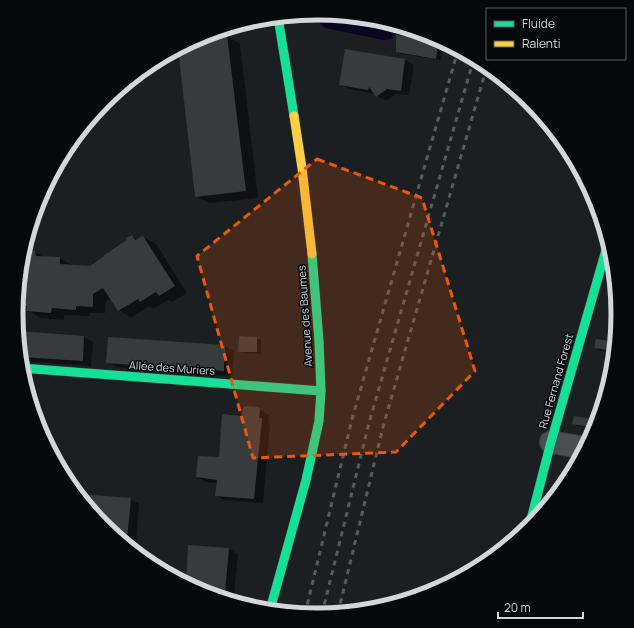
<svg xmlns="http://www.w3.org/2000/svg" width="634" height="628" font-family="Manrope,sans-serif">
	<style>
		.shadow { fill: #0007 }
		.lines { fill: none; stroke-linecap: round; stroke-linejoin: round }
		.canal { stroke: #0c0423; stroke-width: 30 }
		.building { fill: #373b3c }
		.street-casing { stroke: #373a3c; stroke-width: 24 }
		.fast-casing { stroke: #373a3c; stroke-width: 10 }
		.slow-casing { stroke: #373a3c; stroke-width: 10 }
		.street { stroke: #4c4f51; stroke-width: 22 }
		.fast { stroke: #16e098; stroke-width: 9 }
		.slow { stroke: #ffcf43; stroke-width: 9 }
		.rail { stroke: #585b5c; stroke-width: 3; stroke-dasharray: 5 5; stroke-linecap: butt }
		.marked { fill: #e8590c; fill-opacity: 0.2; stroke: #e8590c; stroke-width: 3; stroke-dasharray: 8 5; stroke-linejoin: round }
		.labels { text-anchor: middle; stroke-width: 3; stroke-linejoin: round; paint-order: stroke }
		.street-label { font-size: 11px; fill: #d2d8da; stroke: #06090b }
		.rim { fill: none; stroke: #d2d8da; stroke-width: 5 }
	</style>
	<rect width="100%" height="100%" fill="#1b1f21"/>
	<!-- shadow -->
	<g class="shadow">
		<path d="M 227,36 L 240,44 L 258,198 L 209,203 L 196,196 L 179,48 L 194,40 Z"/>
		<path d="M 397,36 L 438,42 L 442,45 L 441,60 L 401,54 L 397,51 Z"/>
		<path d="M 345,50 L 405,60 L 414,65 L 409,95 L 396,94 L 386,101 L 377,96 L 375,94 L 349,89 L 340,84 Z"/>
		<path d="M 132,236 L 138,240 L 143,237 L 156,244 L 187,293 L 172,302 L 168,300 L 153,309 L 149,306 L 131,318 L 119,310 L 111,298 L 106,301 L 105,313 L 89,313 L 89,316 L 64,315 L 64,320 L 40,318 L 31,312 L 16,311 L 22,256 L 26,258 L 32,258 L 35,252 L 44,257 L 60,258 L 73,266 L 90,267 L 128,240 Z"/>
		<path d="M 618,319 L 614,352 L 599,350 L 595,347 L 614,343 Z"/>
		<path d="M 18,332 L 84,337 L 93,342 L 91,366 L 21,361 Z"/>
		<path d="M 257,338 L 261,340 L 261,354 L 243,353 L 239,351 Z"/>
		<path d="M 225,346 L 234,351 L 232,376 L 116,367 L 107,362 Z"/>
		<path d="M 258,408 L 269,415 L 268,423 L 270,424 L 263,503 L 225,500 L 216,495 L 217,483 L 206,482 L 197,477 L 220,458 L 243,418 Z"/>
		<path d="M 598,421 L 595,429 L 577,426 L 573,423 Z"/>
		<path d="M 76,492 L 81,495 L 130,499 L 139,504 L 136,545 L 125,544 L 104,527 Z"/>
		<path d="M 229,549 L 238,554 L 234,596 L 215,595 L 215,596 L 202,592 L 187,584 Z"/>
	</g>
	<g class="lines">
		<!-- canal -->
		<path class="canal" d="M 332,14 L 385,25"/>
	</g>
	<!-- building -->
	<g class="building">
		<path d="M 227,35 L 246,191 L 195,197 L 178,48 L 197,39 Z"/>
		<path d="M 396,35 L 438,41 L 436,59 L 396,52 Z"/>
		<path d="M 345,49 L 405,59 L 401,91 L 387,89 L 376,97 L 369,87 L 368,90 L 339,85 Z"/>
		<path d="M 132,235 L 135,240 L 143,236 L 175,286 L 159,296 L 156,292 L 140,302 L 138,299 L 118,311 L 103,288 L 93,294 L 93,307 L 76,306 L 76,310 L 52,308 L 51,313 L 26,311 L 27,306 L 17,305 L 22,257 L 31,257 L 32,251 L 35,251 L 36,256 L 60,257 L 60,264 L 90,266 L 104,256 L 104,255 L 127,240 L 126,238 Z"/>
		<path d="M 617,317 L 618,317 L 614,351 L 594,348 L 596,339 L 610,341 Z"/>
		<path d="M 18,331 L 84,336 L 83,361 L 20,357 Z"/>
		<path d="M 239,336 L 257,337 L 257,352 L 238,352 Z"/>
		<path d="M 108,337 L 225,345 L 224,371 L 106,363 Z"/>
		<path d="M 603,394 L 606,394 L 601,411 L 600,411 Z"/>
		<path d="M 246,406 L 258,407 L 260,409 L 259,418 L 262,418 L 254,499 L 215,496 L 217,480 L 196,477 L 198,456 L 219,457 L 222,414 L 242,416 L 243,408 Z"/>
		<path d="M 574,416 L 598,420 L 595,428 L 572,424 Z"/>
		<path d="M 80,494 L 131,498 L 127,540 L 119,539 L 104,527 L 80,497 Z"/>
		<path d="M 188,545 L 229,548 L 225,592 L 206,591 L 206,593 L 186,584 Z"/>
	</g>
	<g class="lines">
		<defs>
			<path id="street" d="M 551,442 L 585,448"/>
			<g id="fast">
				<path d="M 278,17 L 294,116"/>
				<path d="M 21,368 L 321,391"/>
				<path d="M 529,527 L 551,442 L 608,243"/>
				<path d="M 270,610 L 306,480 L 319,421 L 321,391 L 319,341 L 312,254"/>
			</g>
			<path id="slow" d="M 294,116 L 302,168 L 312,254"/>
		</defs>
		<!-- street casing -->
		<use href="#street" class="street-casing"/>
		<!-- fast casing -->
		<use href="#fast" class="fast-casing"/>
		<!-- slow casing -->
		<use href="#slow" class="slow-casing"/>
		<!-- street -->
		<use href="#street" class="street"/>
		<!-- fast -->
		<use href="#fast" class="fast"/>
		<!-- slow -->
		<use href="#slow" class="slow"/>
		<!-- rail -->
		<g class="rail">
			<path d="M 338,613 L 383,427 L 487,66"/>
			<path d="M 305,614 L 352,419 L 458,50"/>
			<path d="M 322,614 L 369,423 L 474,58"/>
		</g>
	</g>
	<!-- marked area -->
	<path class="marked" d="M 317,159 L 422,198 L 475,371 L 396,452 L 253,458 L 197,256 Z"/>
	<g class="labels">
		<!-- street labels -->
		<g class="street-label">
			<text transform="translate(305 316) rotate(-94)" y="4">Avenue des Baumes</text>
			<text transform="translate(172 368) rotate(4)" y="4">Allée des Muriers</text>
			<text transform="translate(556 381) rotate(-74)" y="4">Rue Fernand Forest</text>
		</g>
	</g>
	<!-- crop -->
	<path d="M0 0H634V628H0ZM23 314a294 294 0 1 1 588 0a294 294 0 1 1-588 0Z" fill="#06090b" fill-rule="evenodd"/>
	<path class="rim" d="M23 314a294 294 0 1 1 588 0a294 294 0 1 1-588 0Z"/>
	<!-- legend -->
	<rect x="486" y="8" width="140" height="52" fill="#06090b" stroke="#585c5e"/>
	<rect x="494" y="21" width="20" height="6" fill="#16e098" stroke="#585c5e"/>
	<text x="522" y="28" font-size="12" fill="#d2d8da">Fluide</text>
	<rect x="494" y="41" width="20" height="6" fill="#ffcf43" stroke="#585c5e"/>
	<text x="522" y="48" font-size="12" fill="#d2d8da">Ralenti</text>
	<!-- scale -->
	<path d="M498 612v6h85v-6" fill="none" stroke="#d2d8da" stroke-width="2"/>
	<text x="504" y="612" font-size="12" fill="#d2d8da" stroke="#06090b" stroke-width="3" paint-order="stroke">20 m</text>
</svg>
